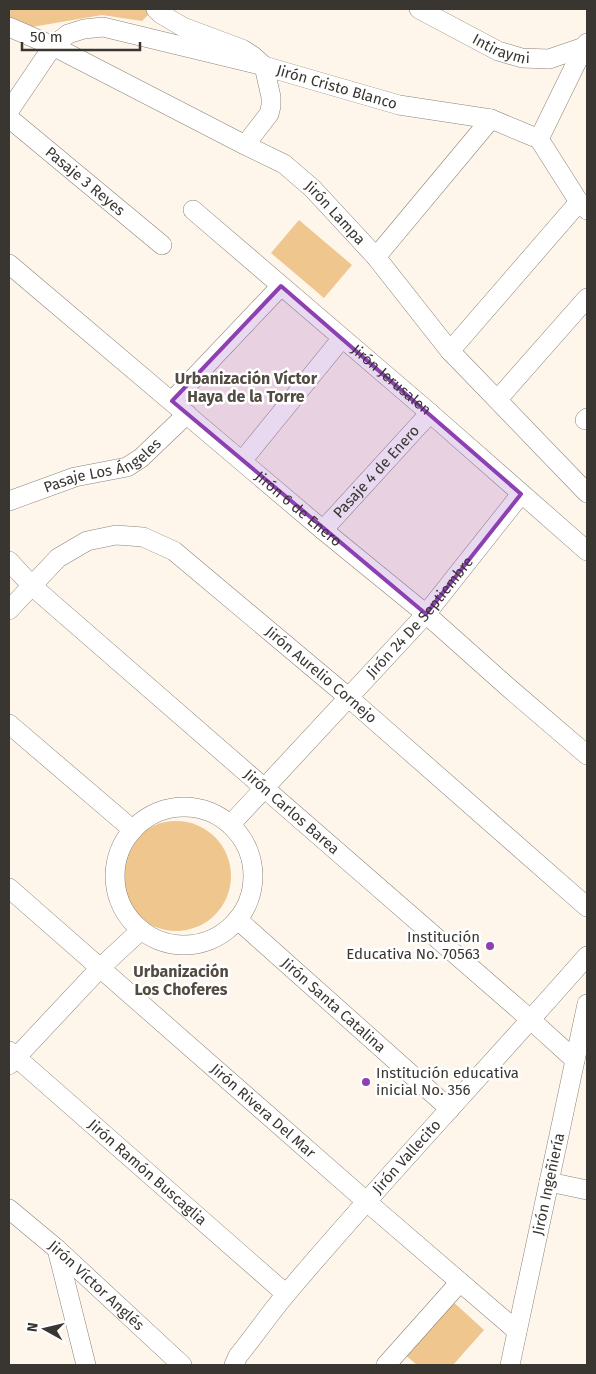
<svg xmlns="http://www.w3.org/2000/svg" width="596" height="1374" font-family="'Fira Sans',sans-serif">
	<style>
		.green { fill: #eec68e }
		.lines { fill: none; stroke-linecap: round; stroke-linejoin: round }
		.minor-casing { stroke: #8b8379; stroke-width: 20 }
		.minor { stroke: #fff; stroke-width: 19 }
		.marked { fill: #8c40b2; fill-opacity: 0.2; stroke: #8c40b2; stroke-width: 4; stroke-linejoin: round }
		.poi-dot { fill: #8c40b2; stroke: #fff; stroke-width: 2 }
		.labels { text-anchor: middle; stroke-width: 5; stroke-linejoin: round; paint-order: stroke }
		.street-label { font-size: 15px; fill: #393632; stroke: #fff }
		.poi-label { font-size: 15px; fill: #393632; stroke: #fff; text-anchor: end }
		.neighbourhood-label { font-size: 16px; font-weight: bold; fill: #524b41; stroke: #fff }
	</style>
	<rect width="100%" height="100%" fill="#fff6eb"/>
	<!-- green -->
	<g class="green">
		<path d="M 9,9 L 145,9 L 150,13 L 142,21 L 102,15 L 26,28 L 9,23 Z"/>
		<path d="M 299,220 L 352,265 L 324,298 L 271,253 Z"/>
		<circle cx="176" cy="876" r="55"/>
		<path d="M 450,1299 L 484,1330 L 453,1365 L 417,1365 L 403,1353 Z"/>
	</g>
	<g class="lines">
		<defs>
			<g id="minor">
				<path d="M 156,9 L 161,14 L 183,27 L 242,49 L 253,56 L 264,66 L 271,97 L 271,106 L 269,114 L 245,145"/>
				<path id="s1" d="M 419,9 L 498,51 L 522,58 L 549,59 L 584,47 L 587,43"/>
				<path id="s2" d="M 9,27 L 53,46 L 245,145 L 284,164 L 312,188 L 376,257 L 450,351 L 587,493"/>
				<path id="s3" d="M 9,111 L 53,46 L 68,34 L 84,29 L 103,27 L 264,66 L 399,105 L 491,119 L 539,139 L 579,202 L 587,210"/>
				<path id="s4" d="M 9,118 L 162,245"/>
				<path d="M 539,139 L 584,47"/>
				<path id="s5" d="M 193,210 L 430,413 L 587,551"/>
				<path d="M 376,257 L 491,119"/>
				<path id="s6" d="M 9,264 L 323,530 L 426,614 L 509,688 L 587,755"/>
				<path d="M 450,351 L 579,202"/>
				<path d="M 498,399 L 587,298"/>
				<path d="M 172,401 L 281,286"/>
				<path d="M 585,420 L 587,418"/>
				<path d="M 242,461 L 342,338"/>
				<path id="s7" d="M 9,501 L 75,477 L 127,467 L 141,458 L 187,414"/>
				<path id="s8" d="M 323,530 L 430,413"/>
				<path id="s9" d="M 9,561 L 32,586 L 531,1020 L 575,1060"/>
				<path id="s10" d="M 9,610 L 58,558 L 87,541 L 116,535 L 143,537 L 174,551 L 348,697 L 587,907"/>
				<path d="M 9,724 L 133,830"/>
				<circle cx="184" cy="876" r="69"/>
				<path id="s11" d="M 231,824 L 426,614 L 521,494"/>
				<path id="s12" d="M 9,888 L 367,1202 L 517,1331"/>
				<path id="s13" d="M 238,920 L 450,1109"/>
				<path id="s14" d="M 9,1051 L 286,1294"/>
				<path d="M 9,1065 L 100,968 L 141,930"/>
				<path d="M 549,1182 L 587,1190"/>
				<path id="s15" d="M 9,1209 L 57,1249 L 182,1365"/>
				<path d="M 57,1249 L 86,1365"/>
				<path id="s16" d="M 234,1365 L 238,1356 C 255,1335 270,1313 287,1293 C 384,1178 488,1069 587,956"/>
				<path d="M 386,1365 L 460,1282"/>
				<path id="s17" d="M 510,1365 L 587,1004"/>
			</g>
		</defs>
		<!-- minor casing -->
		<use href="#minor" class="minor-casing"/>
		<!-- minor -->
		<use href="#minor" class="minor"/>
	</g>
	<!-- marked area -->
	<path class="marked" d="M 281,286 L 521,494 L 426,614 L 172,401 Z"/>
	<!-- markers -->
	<g class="poi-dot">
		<circle cx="490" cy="946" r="5"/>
		<circle cx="366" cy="1082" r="5"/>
	</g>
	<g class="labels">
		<!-- street labels -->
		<g class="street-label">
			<text dy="5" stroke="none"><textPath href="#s1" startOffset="92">Intiraymi</textPath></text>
			<text dy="5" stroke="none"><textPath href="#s3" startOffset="375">Jirón Cristo Blanco</textPath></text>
			<text dy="5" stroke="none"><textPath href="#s4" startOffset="99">Pasaje 3 Reyes</textPath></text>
			<text dy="5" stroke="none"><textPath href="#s2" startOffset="378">Jirón Lampa</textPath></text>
			<text dy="5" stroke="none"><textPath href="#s5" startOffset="261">Jirón Jerusalen</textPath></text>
			<text dy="5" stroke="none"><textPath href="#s7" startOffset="101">Pasaje Los Ángeles</textPath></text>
			<text dy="5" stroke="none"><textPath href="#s8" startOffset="79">Pasaje 4 de Enero</textPath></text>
			<text dy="5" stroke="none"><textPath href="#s6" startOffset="379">Jirón 6 de Enero</textPath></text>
			<text dy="5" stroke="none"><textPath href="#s11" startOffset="280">Jirón 24 De Septiembre</textPath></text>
			<text dy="5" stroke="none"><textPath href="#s10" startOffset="388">Jirón Aurelio Cornejo</textPath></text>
			<text dy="5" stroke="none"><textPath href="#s9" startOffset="378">Jirón Carlos Barea</textPath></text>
			<text dy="5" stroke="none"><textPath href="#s13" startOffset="128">Jirón Santa Catalina</textPath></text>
			<text dy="5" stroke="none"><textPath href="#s12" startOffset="338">Jirón Rivera Del Mar</textPath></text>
			<text dy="5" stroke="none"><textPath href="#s16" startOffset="271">Jirón Vallecito</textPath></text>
			<text dy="5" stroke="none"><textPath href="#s14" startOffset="184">Jirón Ramón Buscaglia</textPath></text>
			<text dy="5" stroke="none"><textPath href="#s17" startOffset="185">Jirón Ingeñiería</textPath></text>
			<text dy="5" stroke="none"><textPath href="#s15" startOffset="116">Jirón Víctor Anglés</textPath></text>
		</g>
		<!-- poi labels -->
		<g class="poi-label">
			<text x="480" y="942">Institución<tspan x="480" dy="17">Educativa No. 70563</tspan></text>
			<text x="376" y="1078" text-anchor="start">Institución educativa<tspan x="376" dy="17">inicial No. 356</tspan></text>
		</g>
		<!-- neighbourhood labels -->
		<g class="neighbourhood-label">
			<text x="246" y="384">Urbanización Víctor<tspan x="246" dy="18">Haya de la Torre</tspan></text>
			<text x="181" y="977">Urbanización<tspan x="181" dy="18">Los Choferes</tspan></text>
		</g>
	</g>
	<!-- border -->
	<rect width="596" height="1374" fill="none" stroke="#393632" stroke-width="20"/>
	<!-- north arrow -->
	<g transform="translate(45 1329) rotate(278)" stroke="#ffffff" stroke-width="4" paint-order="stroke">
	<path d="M0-4L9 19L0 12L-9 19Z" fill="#393632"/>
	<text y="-8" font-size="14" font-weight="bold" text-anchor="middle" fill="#393632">N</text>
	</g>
	<!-- scale -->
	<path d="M22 42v8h118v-8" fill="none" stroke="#393632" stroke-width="2.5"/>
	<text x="30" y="42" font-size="15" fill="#393632" stroke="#ffffff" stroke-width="4" paint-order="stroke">50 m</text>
</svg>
